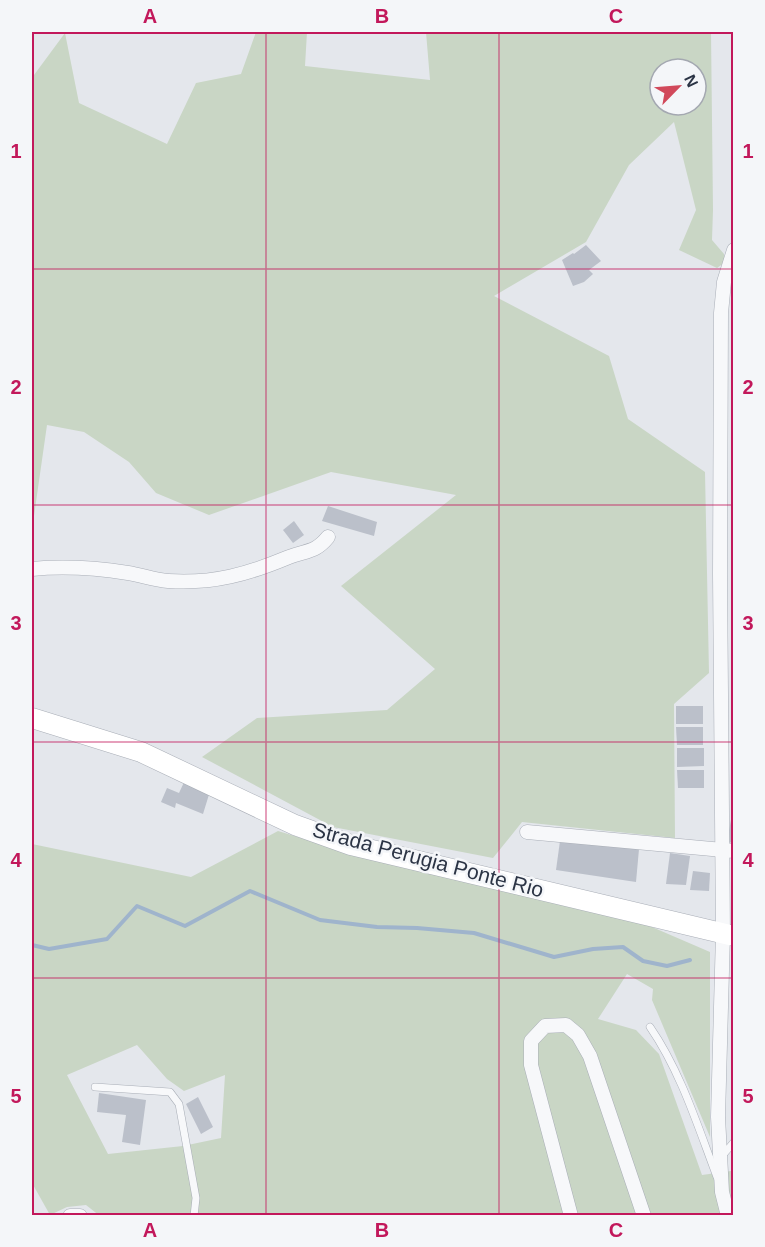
<svg xmlns="http://www.w3.org/2000/svg" width="765" height="1247" font-family="Arial,sans-serif">
	<style>
		.green { fill: #c9d6c5; fill-rule: evenodd }
		.lines { fill: none; stroke-linecap: round; stroke-linejoin: round }
		.stream { stroke: #9fb4cc; stroke-width: 4 }
		.building { fill: #bbc0ca }
		.service-casing { stroke: #a9aeb7; stroke-width: 8 }
		.minor-casing { stroke: #a9aeb7; stroke-width: 15 }
		.secondary-casing { stroke: #a9aeb7; stroke-width: 21 }
		.service { stroke: #f7f8fa; stroke-width: 7 }
		.minor { stroke: #f7f8fa; stroke-width: 14 }
		.secondary { stroke: #fff; stroke-width: 20 }
		.grid { fill: none; stroke: #c2185b; stroke-width: 1.5; stroke-opacity: 0.55 }
		.labels { text-anchor: middle; stroke-width: 5; stroke-linejoin: round; paint-order: stroke }
		.street-label { font-size: 21px; fill: #2b3445; stroke: #f4f6f9 }
		.neatline { fill: none; stroke: #c2185b; stroke-width: 2 }
		.grid-label { font-size: 20px; text-anchor: middle; font-weight: bold; fill: #c2185b }
	</style>
	<rect width="100%" height="100%" fill="#e4e7ec"/>
	<!-- green -->
	<g class="green">
		<path d="M 256,32 L 307,32 L 305,66 L 430,80 L 426,32 L 711,32 L 713,210 L 712,240 L 724,254 L 724,263 L 717,268 L 679,250 L 696,210 L 674,122 L 629,165 L 586,242 L 494,296 L 609,356 L 628,419 L 705,472 L 709,673 L 674,704 L 675,838 L 522,822 L 493,858 L 333,827 L 202,757 L 257,718 L 387,710 L 435,669 L 341,586 L 456,495 L 331,472 L 209,515 L 156,493 L 129,462 L 84,432 L 47,425 L 32,530 L 32,90 L 34,75 L 65,33 L 79,103 L 167,144 L 196,83 L 241,74 ZM 660,69 L 696,69 L 696,105 L 660,105 Z"/>
		<path d="M 278,831 L 378,861 L 645,924 L 710,952 L 710,1137 L 652,1000 L 653,989 L 627,974 L 598,1019 L 636,1030 L 659,1054 L 702,1175 L 731,1171 L 733,1165 L 733,1215 L 100,1216 L 86,1205 L 67,1207 L 50,1215 L 32,1183 L 32,844 L 191,877 ZM 137,1045 L 167,1079 L 184,1091 L 225,1075 L 221,1138 L 183,1146 L 108,1154 L 67,1075 Z"/>
	</g>
	<g class="lines">
		<!-- stream -->
		<path class="stream" d="M 32,945 L 49,949 L 107,939 L 137,906 L 185,926 L 250,891 L 320,920 L 377,927 L 417,928 L 474,933 L 554,957 L 593,949 L 623,947 L 643,961 L 667,966 L 690,960"/>
	</g>
	<!-- building -->
	<g class="building">
		<path d="M 586,245 L 601,261 L 589,270 L 593,274 L 584,282 L 573,286 L 562,260 L 573,253 L 574,254 Z"/>
		<path d="M 328,506 L 377,522 L 374,536 L 322,521 Z"/>
		<path d="M 294,521 L 304,535 L 293,543 L 283,530 Z"/>
		<rect x="676" y="706" width="27" height="18"/>
		<path d="M 676,727 L 703,727 L 703,745 L 677,745 Z"/>
		<path d="M 677,748 L 704,748 L 704,766 L 677,767 Z"/>
		<path d="M 677,770 L 704,770 L 704,788 L 678,788 Z"/>
		<path d="M 186,778 L 211,788 L 203,814 L 176,803 L 175,808 L 161,802 L 167,788 L 179,793 Z"/>
		<path d="M 732,814 L 734,814 L 734,843 L 727,842 Z"/>
		<path d="M 560,841 L 639,849 L 636,882 L 556,870 Z"/>
		<path d="M 670,853 L 690,856 L 686,885 L 666,884 Z"/>
		<path d="M 693,871 L 710,873 L 709,891 L 690,890 Z"/>
		<path d="M 99,1093 L 146,1100 L 140,1145 L 122,1142 L 126,1115 L 97,1112 Z"/>
		<path d="M 198,1097 L 213,1127 L 201,1134 L 186,1104 Z"/>
	</g>
	<g class="lines">
		<defs>
			<g id="service">
				<path d="M 650,1027 C 681,1072 698,1127 717,1177"/>
				<path d="M 95,1087 L 170,1092 L 179,1104 L 196,1198 L 194,1216"/>
				<path d="M 722,1156 L 734,1142"/>
			</g>
			<g id="minor">
				<path d="M 32,569 C 64,566 96,568 128,573 C 141,575 155,580 168,581 C 214,584 248,574 289,557 C 307,550 315,553 328,537"/>
				<path d="M 527,832 L 734,851"/>
				<path d="M 70,1216 L 80,1216"/>
				<path d="M 571,1216 L 531,1065 L 531,1041 L 545,1026 L 566,1025 L 578,1035 L 590,1056 L 644,1216"/>
				<path d="M 728,1216 L 722,1192 L 718,1117 L 723,934 L 720,574 L 721,313 L 724,282 L 734,250"/>
			</g>
			<path id="secondary" d="M 32,718 L 141,752 L 295,825 L 351,845 L 734,936"/>
		</defs>
		<!-- service casing -->
		<use href="#service" class="service-casing"/>
		<!-- minor casing -->
		<use href="#minor" class="minor-casing"/>
		<!-- secondary casing -->
		<use href="#secondary" class="secondary-casing"/>
		<!-- service -->
		<use href="#service" class="service"/>
		<!-- minor -->
		<use href="#minor" class="minor"/>
		<!-- secondary -->
		<use href="#secondary" class="secondary"/>
	</g>
	<!-- grid -->
	<path class="grid" d="M 266,32 L 266,1216M 499,32 L 499,1216M 32,269 L 734,269M 32,505 L 734,505M 32,742 L 734,742M 32,978 L 734,978"/>
	<g class="labels">
		<!-- street labels -->
		<g class="street-label">
			<text transform="translate(428 860) rotate(15)" y="7">Strada Perugia Ponte Rio</text>
		</g>
	</g>
	<!-- border -->
	<rect width="765" height="1247" fill="none" stroke="#f4f6f9" stroke-width="66"/>
	<!-- north arrow -->
	<g transform="translate(678 87) rotate(65)"><circle r="28" fill="#f4f6f9" stroke="#a4a8b1" stroke-width="1.5"/>
	<path d="M0-4.5L10 22L0 15L-10 22Z" fill="#d1495b"/>
	<text y="-9" font-size="16" font-weight="bold" text-anchor="middle" fill="#2b3445">N</text>
	</g>
	<rect x="33" y="33" width="699" height="1181" class="neatline"/>
	<g class="grid-label">
		<text x="150" y="23">A</text>
		<text x="382" y="23">B</text>
		<text x="616" y="23">C</text>
		<text x="16" y="158">1</text>
		<text x="748" y="158">1</text>
		<text x="16" y="394">2</text>
		<text x="748" y="394">2</text>
		<text x="16" y="630">3</text>
		<text x="748" y="630">3</text>
		<text x="16" y="867">4</text>
		<text x="748" y="867">4</text>
		<text x="16" y="1103">5</text>
		<text x="748" y="1103">5</text>
		<text x="150" y="1237">A</text>
		<text x="382" y="1237">B</text>
		<text x="616" y="1237">C</text>
	</g>
</svg>
